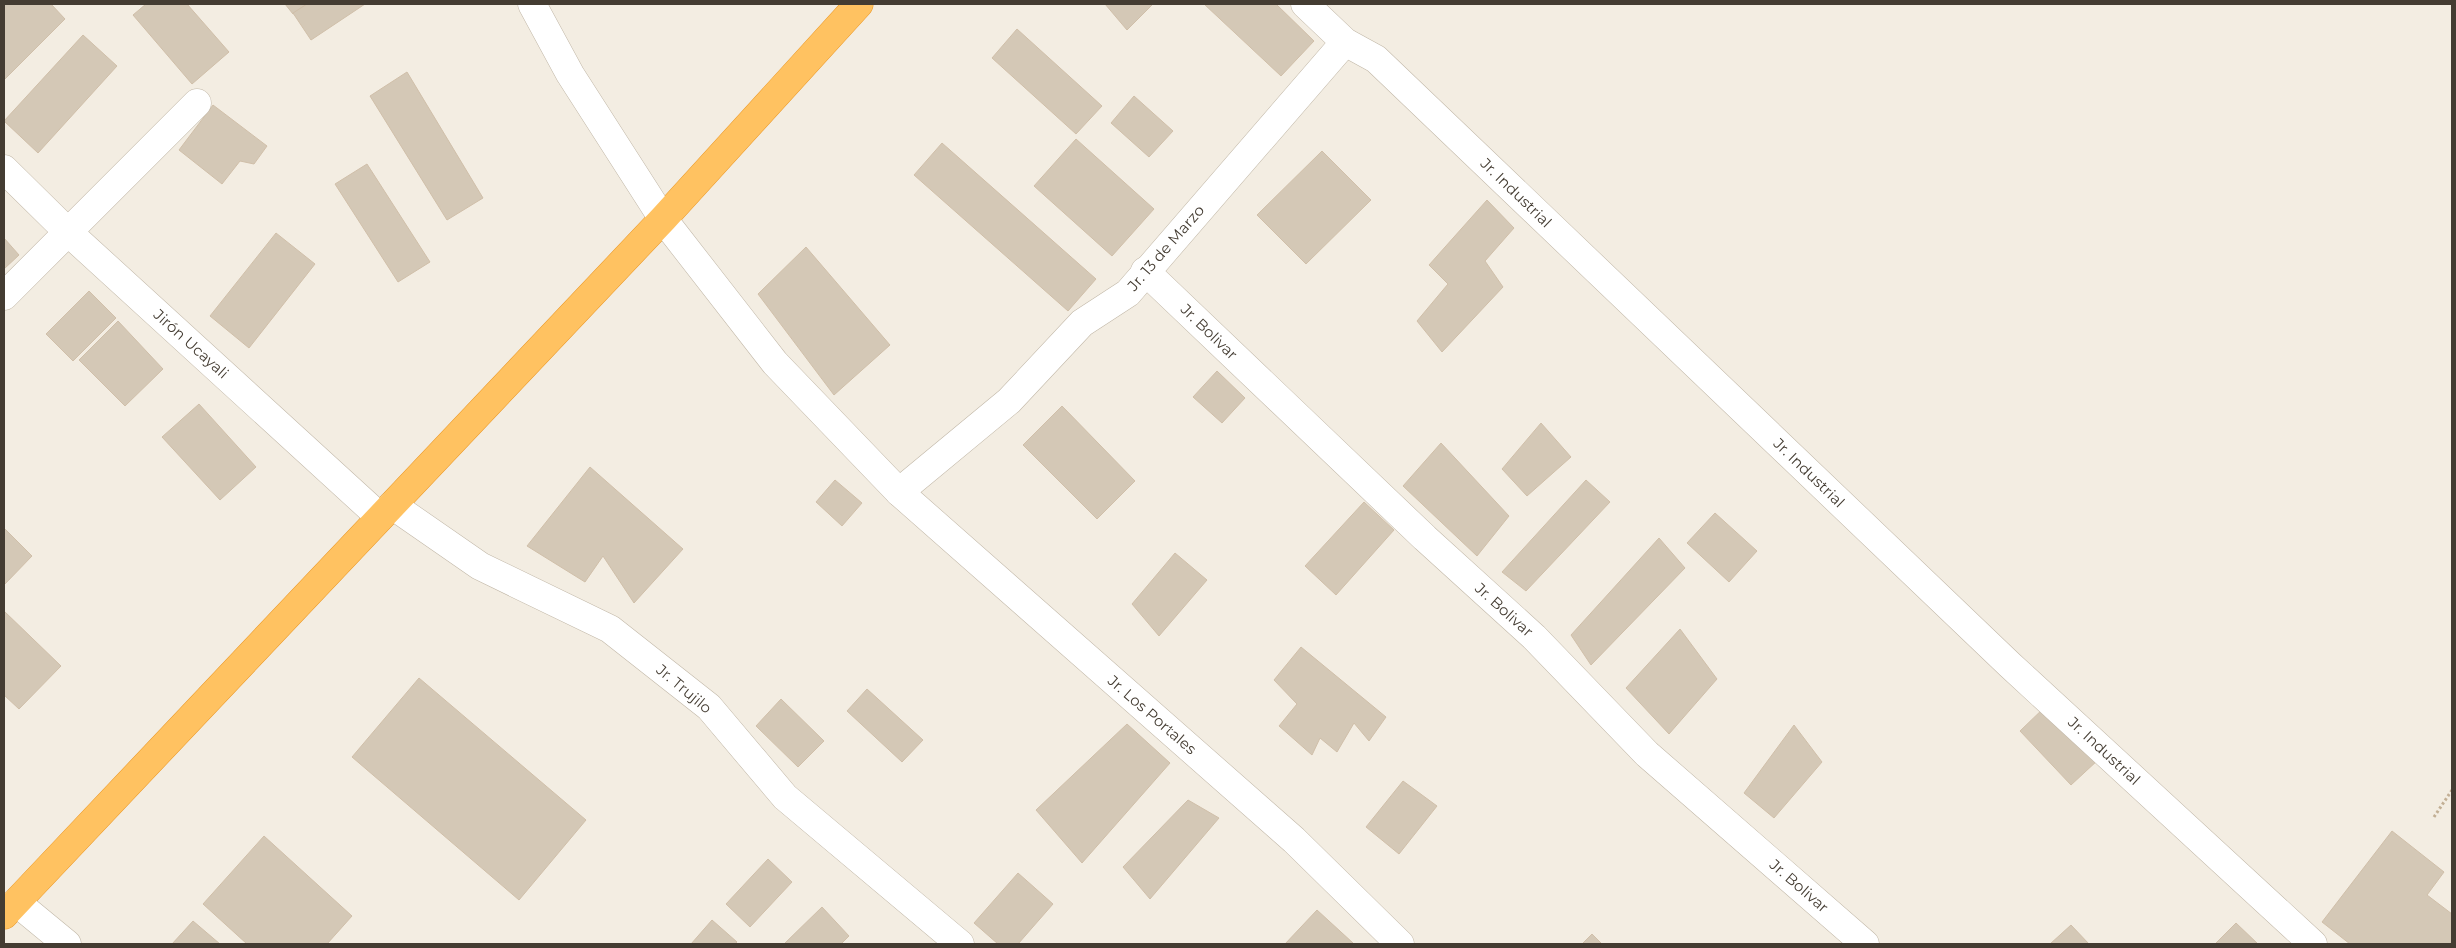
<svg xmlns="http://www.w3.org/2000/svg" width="2456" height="948" font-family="Montserrat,sans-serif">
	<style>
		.building { fill: #d4c8b6; stroke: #d0bfa9 }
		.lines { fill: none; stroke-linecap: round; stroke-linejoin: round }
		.street-casing { stroke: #c1b7a7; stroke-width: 29 }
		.highway-casing { stroke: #ea9725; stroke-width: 29 }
		.path { stroke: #c2af94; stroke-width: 3; stroke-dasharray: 2.5 2.5; stroke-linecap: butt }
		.street { stroke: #fff; stroke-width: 28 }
		.highway { stroke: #ffc261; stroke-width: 28 }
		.labels { text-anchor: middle; stroke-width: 5; stroke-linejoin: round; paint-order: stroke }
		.street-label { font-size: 15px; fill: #443c32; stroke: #fff }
	</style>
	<rect width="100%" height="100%" fill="#f3ede2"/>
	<!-- building -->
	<g class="building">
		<path d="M 4,4 L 51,4 L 65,19 L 4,80 Z"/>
		<path d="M 146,4 L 187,4 L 229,52 L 192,84 L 133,15 Z"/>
		<path d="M 285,4 L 307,4 L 293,14 Z"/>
		<path d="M 307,4 L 365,4 L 311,40 L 293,13 Z"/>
		<path d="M 1105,4 L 1153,4 L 1127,30 Z"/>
		<path d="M 1204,4 L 1276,4 L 1314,41 L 1281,76 Z"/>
		<path d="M 1017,29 L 1102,106 L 1076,134 L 992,58 Z"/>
		<path d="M 83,35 L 117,66 L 38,153 L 4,121 Z"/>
		<path d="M 407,72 L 483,198 L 447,220 L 370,96 Z"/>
		<path d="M 1134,96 L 1173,131 L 1149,157 L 1111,123 Z"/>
		<path d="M 213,105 L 267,146 L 254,164 L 240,161 L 222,184 L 179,150 Z"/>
		<path d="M 1076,139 L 1154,209 L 1112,256 L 1034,186 Z"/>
		<path d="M 942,143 L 1096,279 L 1068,311 L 914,175 Z"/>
		<path d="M 1322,151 L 1371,200 L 1306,264 L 1257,215 Z"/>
		<path d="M 367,164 L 430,262 L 398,282 L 335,184 Z"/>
		<path d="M 1487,200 L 1514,228 L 1485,261 L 1503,287 L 1442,352 L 1417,321 L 1448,284 L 1429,265 Z"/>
		<path d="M 276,233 L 315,264 L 249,348 L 210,316 Z"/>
		<path d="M 4,238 L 19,255 L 4,269 Z"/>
		<path d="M 806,247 L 890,345 L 834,395 L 758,294 Z"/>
		<path d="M 89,291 L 116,318 L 73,361 L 46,334 Z"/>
		<path d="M 118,321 L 163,369 L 125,406 L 79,360 Z"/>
		<path d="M 1217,371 L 1245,398 L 1222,423 L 1193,397 Z"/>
		<path d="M 199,404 L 256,467 L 220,500 L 162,437 Z"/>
		<path d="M 1062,406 L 1135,481 L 1097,519 L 1023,445 Z"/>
		<path d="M 1541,423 L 1571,457 L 1527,496 L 1502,469 Z"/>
		<path d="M 1441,443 L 1509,516 L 1477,556 L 1403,486 Z"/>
		<path d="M 590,467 L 683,549 L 634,603 L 603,556 L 585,582 L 527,546 Z"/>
		<path d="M 835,480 L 862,503 L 842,526 L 816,502 Z"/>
		<path d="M 1586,480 L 1610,502 L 1526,591 L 1502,572 Z"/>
		<path d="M 1364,502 L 1394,530 L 1336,595 L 1305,566 Z"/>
		<path d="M 1715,513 L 1757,551 L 1729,582 L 1687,543 Z"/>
		<path d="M 4,528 L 32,556 L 4,585 Z"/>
		<path d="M 1659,538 L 1685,568 L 1591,665 L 1571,635 Z"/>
		<path d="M 1175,553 L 1207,580 L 1159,636 L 1132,604 Z"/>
		<path d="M 4,611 L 61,666 L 19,709 L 4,695 Z"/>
		<path d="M 1680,629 L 1717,679 L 1669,734 L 1626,688 Z"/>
		<path d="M 1301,647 L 1386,717 L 1369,741 L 1354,723 L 1337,752 L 1320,738 L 1312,755 L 1279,726 L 1297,704 L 1274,680 Z"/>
		<path d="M 419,678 L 586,820 L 519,900 L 352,757 Z"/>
		<path d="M 867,689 L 923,740 L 902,762 L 847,711 Z"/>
		<path d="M 781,699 L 824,741 L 798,767 L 756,726 Z"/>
		<path d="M 2047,705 L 2098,760 L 2071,785 L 2020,731 Z"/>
		<path d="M 1127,724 L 1170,763 L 1082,863 L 1036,810 Z"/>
		<path d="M 1794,725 L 1822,762 L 1774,818 L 1744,793 Z"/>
		<path d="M 1403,781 L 1437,806 L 1399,854 L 1366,827 Z"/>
		<path d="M 1188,800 L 1219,818 L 1150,899 L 1123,867 Z"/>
		<path d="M 2392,831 L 2444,872 L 2427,895 L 2452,914 L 2452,941 L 2450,944 L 2350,944 L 2322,922 Z"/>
		<path d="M 264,836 L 352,916 L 327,944 L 247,944 L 203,904 Z"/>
		<path d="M 768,859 L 792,882 L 750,927 L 726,904 Z"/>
		<path d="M 1018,873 L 1053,904 L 1018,944 L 998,944 L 974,923 Z"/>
		<path d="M 822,907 L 849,936 L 841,944 L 784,944 Z"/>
		<path d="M 1317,910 L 1353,943 L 1353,944 L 1285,944 Z"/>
		<path d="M 712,920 L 737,942 L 735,944 L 691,944 Z"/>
		<path d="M 193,921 L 220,944 L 172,944 Z"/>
		<path d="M 2236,923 L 2258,944 L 2215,944 Z"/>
		<path d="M 2071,925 L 2089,944 L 2050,944 Z"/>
		<path d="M 1592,934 L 1602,944 L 1582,944 Z"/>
	</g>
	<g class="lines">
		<defs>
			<g id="street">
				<path d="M 532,4 L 570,74 L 663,219 L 775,363 L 899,492 L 1294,840 L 1400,944"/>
				<path d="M 1305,4 L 1345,42 L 1376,59 L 2010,665 L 2313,944"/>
				<path d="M 4,169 L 68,232 L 380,517"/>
				<path d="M 1145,271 L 1425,538 L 1534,637 L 1647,754 L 1865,944"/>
				<path d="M 4,296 L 197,103"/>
				<path d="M 899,492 L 1009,401 L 1082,323 L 1128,293 L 1345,42"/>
				<path d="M 392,505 L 480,566 L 610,629 L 709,707 L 785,797 L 960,944"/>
				<path d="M 16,902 L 67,944"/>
			</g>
			<path id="highway" d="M 4,915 L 663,219 L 859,4"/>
		</defs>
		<!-- street casing -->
		<use href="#street" class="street-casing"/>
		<!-- highway casing -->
		<use href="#highway" class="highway-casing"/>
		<!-- path -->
		<path class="path" d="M 2434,817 L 2452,790"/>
		<!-- street -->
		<use href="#street" class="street"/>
		<!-- highway -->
		<use href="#highway" class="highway"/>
	</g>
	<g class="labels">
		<!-- street labels -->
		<g class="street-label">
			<text transform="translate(1516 193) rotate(44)" y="5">Jr. Industrial</text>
			<text transform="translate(1166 248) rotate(-49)" y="5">Jr. 13 de Marzo</text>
			<text transform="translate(1209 332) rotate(44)" y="5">Jr. Bolivar</text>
			<text transform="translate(191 344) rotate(42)" y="5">Jirón Ucayali</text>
			<text transform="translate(1809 473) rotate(44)" y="5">Jr. Industrial</text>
			<text transform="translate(1504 610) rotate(42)" y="5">Jr. Bolivar</text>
			<text transform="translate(684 689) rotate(40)" y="5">Jr. Trujilo</text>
			<text transform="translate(1152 715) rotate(41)" y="5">Jr. Los Portales</text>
			<text transform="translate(2104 751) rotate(43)" y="5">Jr. Industrial</text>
			<text transform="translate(1799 886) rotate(41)" y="5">Jr. Bolivar</text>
		</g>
	</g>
	<!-- border -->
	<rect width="2456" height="948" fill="none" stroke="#443c32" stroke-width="10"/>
</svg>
